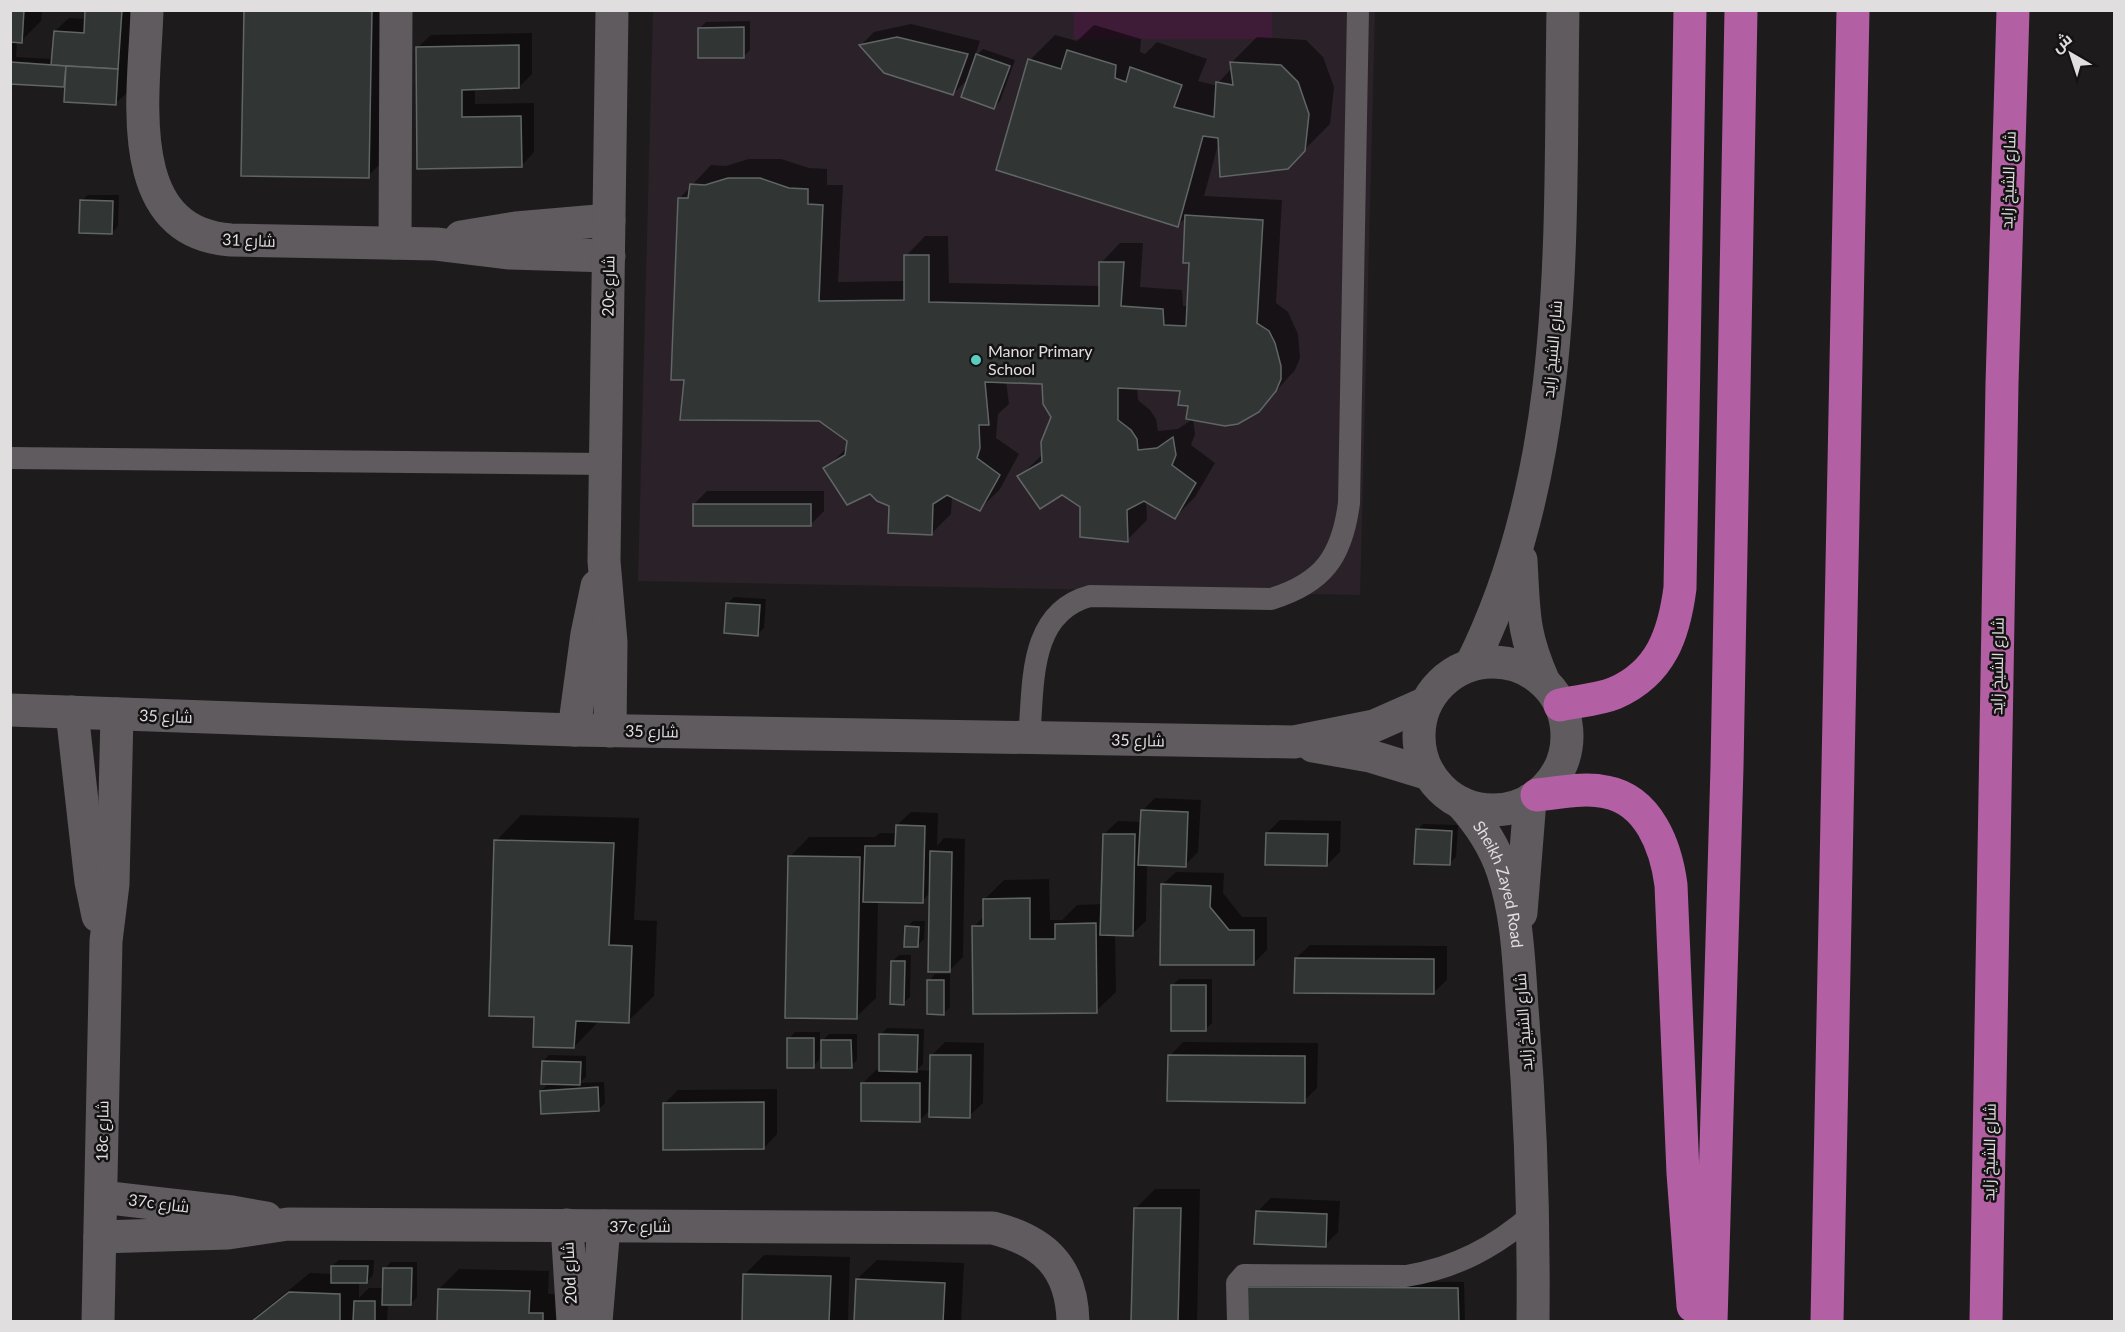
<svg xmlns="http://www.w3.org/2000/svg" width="2125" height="1332" font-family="Lato,Cairo,sans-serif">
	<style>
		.built { fill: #2a2228 }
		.green { fill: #3e1b37 }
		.shadow { fill: #0007 }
		.building { fill: #313635; stroke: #606665; stroke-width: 1.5 }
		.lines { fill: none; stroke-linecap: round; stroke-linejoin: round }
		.service { stroke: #5f5b5e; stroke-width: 22 }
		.minor { stroke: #5f5b5e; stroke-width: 33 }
		.motorway { stroke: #b35fa3; stroke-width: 33 }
		.poi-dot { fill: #59cebe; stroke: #151214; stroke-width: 2 }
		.labels { text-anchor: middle; stroke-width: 5; stroke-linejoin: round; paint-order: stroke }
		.street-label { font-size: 16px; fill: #e1dee0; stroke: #151214 }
		.poi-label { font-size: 16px; fill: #e1dee0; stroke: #151214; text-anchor: start }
	</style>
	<rect width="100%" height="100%" fill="#1e1b1d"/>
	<!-- built -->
	<path class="built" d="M 653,11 L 1375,11 L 1360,595 L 638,581 Z"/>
	<!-- green -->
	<rect class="green" x="1074" y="11" width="198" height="28"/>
	<!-- shadow -->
	<g class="shadow">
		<path d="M 10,10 L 42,10 L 41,21 L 21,41 L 17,41 L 16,57 L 53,59 L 55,31 L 69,18 L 86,19 L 87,10 L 134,10 L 129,91 L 115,104 L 66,82 L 63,85 L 10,82 Z"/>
		<path d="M 246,10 L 396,10 L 394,150 L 368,176 Z"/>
		<path d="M 750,21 L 750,50 L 744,56 L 699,29 L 706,22 Z"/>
		<path d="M 911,24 L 980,41 L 974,58 L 983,49 L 1015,60 L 1000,101 L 994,107 L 969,78 L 953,94 L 861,45 L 874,32 Z"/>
		<path d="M 1094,25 L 1141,39 L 1140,52 L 1145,54 L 1157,42 L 1207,59 L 1198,81 L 1218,86 L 1218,83 L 1232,68 L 1232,62 L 1257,37 L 1306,40 L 1323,57 L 1334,87 L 1330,124 L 1287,167 L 1219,141 L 1204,196 L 1282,200 L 1276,303 L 1288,312 L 1298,334 L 1300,358 L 1295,370 L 1258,411 L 1189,405 L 1182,389 L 1137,387 L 1138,400 L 1150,410 L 1156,419 L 1158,431 L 1178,429 L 1193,419 L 1195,434 L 1191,445 L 1215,463 L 1195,497 L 1175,517 L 1146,500 L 1147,520 L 1127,540 L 1062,493 L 1019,477 L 1043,454 L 1053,417 L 1043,382 L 1006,381 L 1009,404 L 998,414 L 996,438 L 1019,454 L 1000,489 L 980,509 L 952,496 L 951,514 L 931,534 L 870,492 L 825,469 L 848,447 L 848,440 L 819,420 L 685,379 L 679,199 L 711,165 L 726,166 L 749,159 L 781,159 L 809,168 L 827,169 L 827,185 L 843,185 L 838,282 L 905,281 L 906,256 L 925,236 L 948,236 L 949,283 L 1101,286 L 1101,263 L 1120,243 L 1143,243 L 1140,287 L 1182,290 L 1183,306 L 1189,306 L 1191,262 L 1186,217 L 1178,225 L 1030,60 L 1055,35 L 1077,41 Z"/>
		<path d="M 532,33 L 532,74 L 519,87 L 475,88 L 475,104 L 534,103 L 534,152 L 521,166 L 419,168 L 417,48 L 431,35 Z"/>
		<path d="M 88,195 L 119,195 L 118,226 L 112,233 L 81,201 Z"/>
		<path d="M 707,491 L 824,491 L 824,511 L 811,524 L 694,504 Z"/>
		<path d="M 734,597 L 766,599 L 764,628 L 757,634 L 727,604 Z"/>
		<path d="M 1155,798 L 1201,800 L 1198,852 L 1185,865 L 1147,864 L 1146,921 L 1132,934 L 1115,934 L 1116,992 L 1096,1011 L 974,927 L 984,916 L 984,900 L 1004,880 L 1049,879 L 1050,920 L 1062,920 L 1077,905 L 1103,904 L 1104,834 L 1118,821 L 1142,822 L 1142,811 Z"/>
		<path d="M 911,812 L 938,813 L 937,846 L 944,838 L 965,839 L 963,957 L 949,971 L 930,893 L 922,901 L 878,901 L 876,998 L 856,1017 L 790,857 L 809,837 L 875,837 L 880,833 L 897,833 L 897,825 Z"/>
		<path d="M 521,815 L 639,818 L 634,920 L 657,921 L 654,996 L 628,1021 L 599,1021 L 574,1047 L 536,1016 L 496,841 Z"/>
		<path d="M 1280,820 L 1341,821 L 1340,852 L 1327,865 L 1267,833 Z"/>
		<path d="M 1423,824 L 1458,825 L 1456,857 L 1449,863 L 1417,830 Z"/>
		<path d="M 1176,872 L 1224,873 L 1223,893 L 1242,917 L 1267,917 L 1267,950 L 1254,963 L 1162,885 Z"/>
		<path d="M 913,921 L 925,921 L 924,939 L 917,946 L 907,927 Z"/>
		<path d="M 1310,945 L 1447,946 L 1447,980 L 1433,993 L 1296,958 Z"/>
		<path d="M 899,955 L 911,955 L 910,997 L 903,1003 L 893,961 Z"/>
		<path d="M 935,974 L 950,974 L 950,1007 L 944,1013 L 929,981 Z"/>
		<path d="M 1179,979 L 1212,979 L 1212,1023 L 1205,1030 L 1173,985 Z"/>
		<path d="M 887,1028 L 924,1029 L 923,1064 L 917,1070 L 932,1071 L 932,1055 L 945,1042 L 984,1043 L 983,1103 L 969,1116 L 931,1109 L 919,1121 L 863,1083 L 876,1070 L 880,1070 L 880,1035 Z"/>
		<path d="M 795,1032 L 820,1032 L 820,1043 L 829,1034 L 857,1034 L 857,1060 L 851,1066 L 820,1051 L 819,1060 L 813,1066 L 789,1039 Z"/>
		<path d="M 1183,1042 L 1318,1043 L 1317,1088 L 1304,1101 L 1170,1056 Z"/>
		<path d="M 549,1055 L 586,1056 L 586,1077 L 579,1083 L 604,1082 L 605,1103 L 598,1110 L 541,1091 L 550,1082 L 543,1061 Z"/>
		<path d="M 777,1089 L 777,1134 L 764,1148 L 665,1103 L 678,1090 Z"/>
		<path d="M 1155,1189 L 1200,1189 L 1197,1322 L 1133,1322 L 1136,1208 Z"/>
		<path d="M 1271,1198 L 1340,1201 L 1338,1232 L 1325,1245 L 1257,1212 Z"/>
		<path d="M 764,1255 L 850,1257 L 848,1322 L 743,1322 L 744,1275 Z"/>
		<path d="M 339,1260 L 374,1260 L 373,1275 L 367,1282 L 359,1282 L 359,1298 L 369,1288 L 384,1288 L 385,1268 L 391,1262 L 417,1262 L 417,1297 L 411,1304 L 388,1303 L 387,1322 L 249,1322 L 310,1273 L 333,1274 L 332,1266 Z"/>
		<path d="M 877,1260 L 964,1263 L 961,1322 L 855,1322 L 857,1279 Z"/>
		<path d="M 459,1269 L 549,1271 L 548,1294 L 562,1294 L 561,1322 L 438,1322 L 439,1289 Z"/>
		<path d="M 1254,1281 L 1464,1282 L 1465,1322 L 1247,1322 L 1248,1288 Z"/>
	</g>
	<!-- building -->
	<g class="building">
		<path d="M 10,10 L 24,10 L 22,43 L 10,42 Z"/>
		<path d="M 85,10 L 122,10 L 118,69 L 51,65 L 54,31 L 84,33 Z"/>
		<path d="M 244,10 L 372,10 L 369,178 L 241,176 Z"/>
		<path d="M 744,27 L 744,58 L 698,58 L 698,28 Z"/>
		<path d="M 897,37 L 968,54 L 953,95 L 884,73 L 859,45 Z"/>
		<path d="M 519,45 L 519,88 L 462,90 L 462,117 L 521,116 L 522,167 L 417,169 L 416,47 Z"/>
		<path d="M 1067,50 L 1116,65 L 1115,78 L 1126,82 L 1130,67 L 1182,85 L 1174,107 L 1214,117 L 1216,82 L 1233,85 L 1230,62 L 1281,65 L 1298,82 L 1309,114 L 1305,151 L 1288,169 L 1220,177 L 1218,138 L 1203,136 L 1178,227 L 996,170 L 1028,59 L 1061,69 Z"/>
		<path d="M 976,54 L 1010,66 L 994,109 L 961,97 Z"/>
		<path d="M 11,62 L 66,66 L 64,87 L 10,84 Z"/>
		<path d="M 66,66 L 118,69 L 116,105 L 64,102 Z"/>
		<path d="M 728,178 L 760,178 L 789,188 L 808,189 L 808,204 L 823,205 L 819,301 L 904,300 L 904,255 L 929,255 L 929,302 L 1099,306 L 1099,262 L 1124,262 L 1121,306 L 1163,309 L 1164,325 L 1186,326 L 1189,263 L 1183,263 L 1185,215 L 1263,220 L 1257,323 L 1269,331 L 1275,343 L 1281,366 L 1281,379 L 1276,391 L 1259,412 L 1238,424 L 1225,426 L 1186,419 L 1188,406 L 1178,405 L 1180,391 L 1118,388 L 1118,420 L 1131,430 L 1137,439 L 1138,450 L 1157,448 L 1173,437 L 1176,455 L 1172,465 L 1196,483 L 1175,519 L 1144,501 L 1127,510 L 1128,542 L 1080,537 L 1080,507 L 1062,495 L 1040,509 L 1017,476 L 1042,462 L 1041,442 L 1051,417 L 1043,404 L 1042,384 L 985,382 L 989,425 L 979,425 L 980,448 L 977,458 L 1000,475 L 980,511 L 947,495 L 933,504 L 932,535 L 888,533 L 889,506 L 877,501 L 870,494 L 847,505 L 823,468 L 845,455 L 847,441 L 819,421 L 680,420 L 684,380 L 671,380 L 678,198 L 688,198 L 690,184 L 705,185 Z"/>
		<path d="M 80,200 L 113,201 L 112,234 L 79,233 Z"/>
		<rect x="693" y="504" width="118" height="22"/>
		<path d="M 726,603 L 760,605 L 758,636 L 724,633 Z"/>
		<path d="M 1141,810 L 1188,812 L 1186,867 L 1138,865 Z"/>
		<path d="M 896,825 L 925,826 L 923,903 L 863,902 L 865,846 L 895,846 Z"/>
		<path d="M 1416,829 L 1452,831 L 1450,865 L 1414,864 Z"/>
		<path d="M 1266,833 L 1328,834 L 1327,866 L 1265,865 Z"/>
		<path d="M 1103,834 L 1135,834 L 1133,936 L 1100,935 Z"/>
		<path d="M 494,840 L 614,843 L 609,945 L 632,946 L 629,1023 L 576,1021 L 574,1048 L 533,1047 L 534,1017 L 489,1016 Z"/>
		<path d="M 930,851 L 952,852 L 950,972 L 928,972 Z"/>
		<path d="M 788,856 L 860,857 L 857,1019 L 785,1018 Z"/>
		<path d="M 1161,884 L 1211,886 L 1210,907 L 1229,930 L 1254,930 L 1254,965 L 1160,965 Z"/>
		<path d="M 1030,898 L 1030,939 L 1055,939 L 1055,924 L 1096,923 L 1097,1013 L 973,1014 L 972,926 L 983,926 L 983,899 Z"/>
		<path d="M 905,926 L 919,927 L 918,947 L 904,947 Z"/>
		<path d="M 1295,958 L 1434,959 L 1434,994 L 1294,993 Z"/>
		<path d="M 891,961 L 905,961 L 904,1005 L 890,1004 Z"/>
		<path d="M 927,980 L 944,980 L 944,1015 L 927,1014 Z"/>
		<rect x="1171" y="985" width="35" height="46"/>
		<path d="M 879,1034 L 918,1035 L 917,1072 L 879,1071 Z"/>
		<rect x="787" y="1038" width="27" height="30"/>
		<path d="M 821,1040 L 851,1040 L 852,1068 L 821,1068 Z"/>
		<path d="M 930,1055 L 971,1055 L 970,1118 L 929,1117 Z"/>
		<path d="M 1168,1055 L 1305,1056 L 1305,1103 L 1167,1101 Z"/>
		<path d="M 542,1061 L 581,1062 L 580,1085 L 541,1084 Z"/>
		<path d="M 861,1083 L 920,1083 L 920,1122 L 861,1121 Z"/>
		<path d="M 598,1087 L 599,1111 L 541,1114 L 540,1091 Z"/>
		<path d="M 764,1102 L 764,1149 L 663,1150 L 663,1103 Z"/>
		<path d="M 1134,1208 L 1181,1208 L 1178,1322 L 1131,1322 Z"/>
		<path d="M 1256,1211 L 1327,1214 L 1326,1247 L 1254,1244 Z"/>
		<path d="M 331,1266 L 368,1266 L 367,1283 L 331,1283 Z"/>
		<path d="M 383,1268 L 412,1268 L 411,1305 L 382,1305 Z"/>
		<path d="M 743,1274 L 831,1276 L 829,1322 L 742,1322 Z"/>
		<path d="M 856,1279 L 945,1283 L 943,1322 L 854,1322 Z"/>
		<path d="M 1246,1287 L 1458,1288 L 1459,1322 L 1245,1322 Z"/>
		<path d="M 438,1289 L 530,1291 L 529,1313 L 543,1313 L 543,1322 L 437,1322 Z"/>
		<path d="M 289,1292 L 340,1294 L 340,1322 L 251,1322 Z"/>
		<path d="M 354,1301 L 375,1301 L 375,1322 L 353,1322 Z"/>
	</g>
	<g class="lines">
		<!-- service -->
		<g class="service">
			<path d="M 10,458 L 606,464"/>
			<path d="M 1029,739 C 1034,686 1027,613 1090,596 L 1271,599 C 1323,583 1342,557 1349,503 L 1358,10"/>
			<path d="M 1238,1322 L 1237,1283 L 1244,1275 L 1406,1276 C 1456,1268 1495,1247 1533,1214"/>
		</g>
		<!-- minor -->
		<g class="minor">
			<path d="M 147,10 C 145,89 118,232 231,240 L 436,244 L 510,253 L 609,256"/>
			<path d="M 461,237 L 516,228 L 609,220"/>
			<path d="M 395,243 L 396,10"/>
			<path d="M 1521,560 C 1524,612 1522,633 1544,682"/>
			<circle cx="1493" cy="736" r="74"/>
			<path d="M 1471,665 C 1572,463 1559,230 1563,10"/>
			<path d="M 10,710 L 574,730 L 1294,742 L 1374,726 L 1426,703"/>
			<path d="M 72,712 L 91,882 L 98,916"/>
			<path d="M 574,730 L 587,634 L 597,586"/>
			<path d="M 610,731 L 611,642 L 604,561 L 612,10"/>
			<path d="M 1313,746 L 1370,756 L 1429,774"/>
			<path id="s1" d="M 1461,803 C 1480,824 1494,845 1503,872 C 1519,920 1519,972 1523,1021 C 1531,1122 1534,1221 1533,1322"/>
			<path d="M 1521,913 L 1530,800"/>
			<path d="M 101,1197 L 232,1212 L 266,1218"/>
			<path d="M 567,1225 L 573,1322"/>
			<path d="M 100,1237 L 228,1233 L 288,1224 L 993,1228 C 1043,1241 1072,1266 1073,1322"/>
			<path d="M 98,1322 L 106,941 L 113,884 L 117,714"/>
			<path d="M 596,1322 L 604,1226"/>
		</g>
		<!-- motorway -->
		<g class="motorway">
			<path d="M 1560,705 C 1577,701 1598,700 1615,693 C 1661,673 1674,634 1680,588 L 1690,10"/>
			<path d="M 1537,795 C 1559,793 1584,787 1606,792 C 1649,800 1666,847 1671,885 L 1683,1173 L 1693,1306"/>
			<path d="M 1711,1322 L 1727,767 L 1741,10"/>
			<path d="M 1827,1322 L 1853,10"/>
			<path d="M 1986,1322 L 2002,384 L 2013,10"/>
		</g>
	</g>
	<!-- markers -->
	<circle class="poi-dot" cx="976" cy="360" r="6"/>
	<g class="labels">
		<!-- street labels -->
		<g class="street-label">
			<text transform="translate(2008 180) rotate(-88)" y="6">شارع الشيخ زايد</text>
			<text transform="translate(249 240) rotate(2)" y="6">شارع 31</text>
			<text transform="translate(608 286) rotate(-89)" y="6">20c شارع</text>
			<text transform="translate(1552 349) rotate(-85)" y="6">شارع الشيخ زايد</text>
			<text transform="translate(1997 666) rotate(-89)" y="6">شارع الشيخ زايد</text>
			<text transform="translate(166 716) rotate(2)" y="6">شارع 35</text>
			<text transform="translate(652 731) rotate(1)" y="6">شارع 35</text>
			<text transform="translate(1138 740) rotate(1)" y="6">شارع 35</text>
			<text dy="6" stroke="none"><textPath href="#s1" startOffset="92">Sheikh Zayed Road</textPath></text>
			<text transform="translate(1523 1022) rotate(-94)" y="6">شارع الشيخ زايد</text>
			<text transform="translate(102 1131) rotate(-89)" y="6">18c شارع</text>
			<text transform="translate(1989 1152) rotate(-89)" y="6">شارع الشيخ زايد</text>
			<text transform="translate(159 1203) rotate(7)" y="6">37c شارع</text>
			<text x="640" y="1232">37c شارع</text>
			<text transform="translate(569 1273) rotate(-93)" y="6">20d شارع</text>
		</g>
		<!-- poi labels -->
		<g class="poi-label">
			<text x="988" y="357">Manor Primary<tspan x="988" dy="18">School</tspan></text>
		</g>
	</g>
	<!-- border -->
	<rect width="2125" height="1332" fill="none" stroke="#e1dee0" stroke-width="24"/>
	<!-- north arrow -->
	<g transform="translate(2071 54) rotate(321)" stroke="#151214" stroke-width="4.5" paint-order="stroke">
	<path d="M0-4.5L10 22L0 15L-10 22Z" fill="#e1dee0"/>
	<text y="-9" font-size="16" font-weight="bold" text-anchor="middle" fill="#e1dee0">ش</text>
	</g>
</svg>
